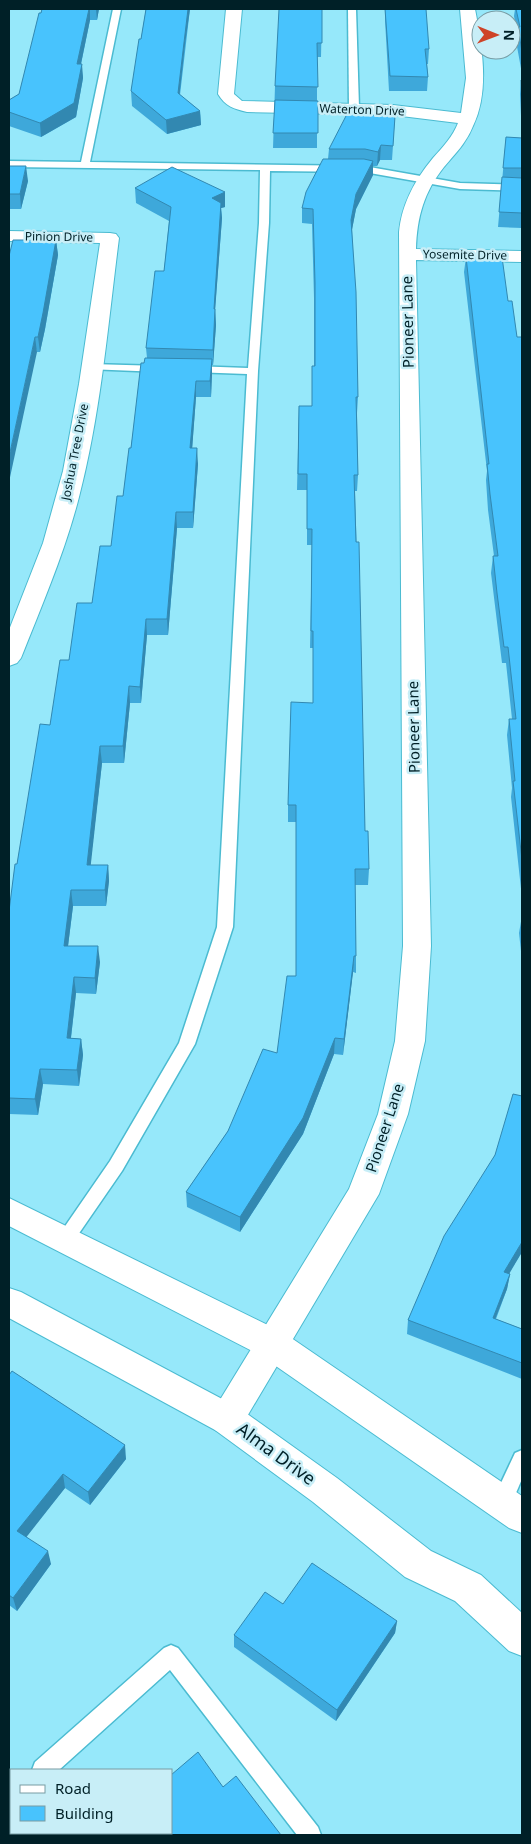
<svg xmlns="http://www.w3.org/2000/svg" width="531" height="1844" font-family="'Noto Sans',sans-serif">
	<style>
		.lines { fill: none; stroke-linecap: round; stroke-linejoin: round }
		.service-casing { stroke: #4bbbd1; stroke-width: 3 }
		.minor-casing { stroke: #4bbbd1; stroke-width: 2 }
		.secondary-casing { stroke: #4bbbd1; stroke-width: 2 }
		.service { fill: #fff; fill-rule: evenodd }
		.minor { fill: #fff; fill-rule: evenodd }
		.secondary { fill: #fff; fill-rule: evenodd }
		.wall { fill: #3ea8da }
		.shaded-wall { fill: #3288b1 }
		.building { fill: #48c3fd; stroke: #3288b1 }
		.labels { text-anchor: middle; stroke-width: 5; stroke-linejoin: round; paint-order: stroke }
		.far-street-label { font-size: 12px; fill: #002027; stroke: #c8eef7 }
		.street-label { font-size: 15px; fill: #002027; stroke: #c8eef7 }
		.near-street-label { font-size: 18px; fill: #002027; stroke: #c8eef7 }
	</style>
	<rect width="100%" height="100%" fill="#96e8fa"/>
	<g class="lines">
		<defs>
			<g id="service">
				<path d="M 113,9 L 121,9 L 90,162 L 364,166 L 460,183 L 522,185 L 522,191 L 460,189 L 364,172 L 270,171 L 269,223 L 258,371 L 233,927 L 195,1044 L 122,1171 L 71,1245 L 65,1247 L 59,1245 L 56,1240 L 59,1235 L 110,1161 L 179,1043 L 217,927 L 247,374 L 192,372 L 187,369 L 192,366 L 248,368 L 259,223 L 260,170 L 9,167 L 9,161 L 81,162 Z"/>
				<path d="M 348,9 L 356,9 L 359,108 L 354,111 L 349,108 Z"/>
				<path d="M 91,364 L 161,366 L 166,369 L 161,372 L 87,369 L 86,367 Z"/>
				<path d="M 522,1450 L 522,1479 L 509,1509 L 502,1511 L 495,1509 L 492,1502 L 515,1453 Z"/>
				<path d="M 171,1645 L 178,1648 L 318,1827 L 321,1835 L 297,1835 L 170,1670 L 59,1770 L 32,1770 L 35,1762 L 164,1648 Z"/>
				<path d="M 11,1788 L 11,1811 L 9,1812 L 9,1789 Z"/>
			</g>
			<g id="minor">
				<path d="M 226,9 L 242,9 L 234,94 L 242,101 L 393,105 L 461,113 L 466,78 L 460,9 L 475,9 C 482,46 490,91 473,126 C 467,142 455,154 444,167 C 424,192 417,217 416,249 L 522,251 L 522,262 L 416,260 L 431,946 L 425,1041 L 408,1114 L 379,1194 L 239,1430 L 227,1435 L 215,1430 L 210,1419 L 215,1408 L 349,1189 L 378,1114 L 395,1041 L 403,946 L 399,232 C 402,203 415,180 433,158 C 443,147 453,136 458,123 L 393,115 L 247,112 C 234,109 225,106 218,94 Z"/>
				<path d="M 9,231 L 110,233 L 116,234 L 119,238 C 108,324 101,413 79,497 C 65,552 42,605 21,658 L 17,663 L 9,666 L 9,630 L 43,543 L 63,471 L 79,384 L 100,243 L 9,241 Z"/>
			</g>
			<g id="secondary">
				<path d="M 9,1198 L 284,1333 L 522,1496 L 522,1533 L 509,1528 L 260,1355 L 9,1226 Z"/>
				<path d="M 9,1288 L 21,1292 L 239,1408 L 337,1478 L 431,1551 L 481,1575 L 522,1613 L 522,1656 L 509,1651 L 455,1601 L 405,1577 L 313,1502 L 215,1430 L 9,1318 Z"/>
			</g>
		</defs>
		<!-- service casing -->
		<use href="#service" class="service-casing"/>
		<!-- minor casing -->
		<use href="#minor" class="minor-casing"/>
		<!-- secondary casing -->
		<use href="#secondary" class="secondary-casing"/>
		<!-- service -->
		<use href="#service" class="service"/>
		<!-- minor -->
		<use href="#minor" class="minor"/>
		<!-- secondary -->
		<use href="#secondary" class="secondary"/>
	</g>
	<!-- wall -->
	<g class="wall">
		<path d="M 42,9 L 99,9 L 97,20 L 90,20 L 81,64 L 83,78 L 76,117 L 41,137 L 9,126 L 9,100 L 19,94 Z"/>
		<path d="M 146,9 L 190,9 L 180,95 L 200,111 L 201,125 L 167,134 L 132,106 L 131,91 L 141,39 Z"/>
		<path d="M 322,9 L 321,57 L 317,57 L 317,148 L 273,148 L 275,86 Z"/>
		<path d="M 385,9 L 429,49 L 428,64 L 427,64 L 428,77 L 427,91 L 389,91 L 385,20 Z"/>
		<path d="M 515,9 L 522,9 L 522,74 L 516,41 L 517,34 L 514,16 Z"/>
		<path d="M 521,80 L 522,80 L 522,228 L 498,227 L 506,137 L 522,138 L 520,94 Z"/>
		<path d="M 395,116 L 392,160 L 380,160 L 377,166 L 373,166 L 373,175 L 356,209 L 352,229 L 358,397 L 357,413 L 358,475 L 357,491 L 355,491 L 365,831 L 369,869 L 368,885 L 355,885 L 356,956 L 356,973 L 353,972 L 343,1055 L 334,1054 L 303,1134 L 240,1232 L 187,1207 L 186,1192 L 228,1131 L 277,1053 L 296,976 L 296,822 L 288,822 L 288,805 L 313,703 L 313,648 L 310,648 L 312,545 L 307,545 L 307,490 L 297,490 L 299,406 L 312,406 L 314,366 L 314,298 L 312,224 L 302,223 L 302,208 L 328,159 L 329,149 Z"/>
		<path d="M 9,166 L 28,181 L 21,209 L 9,209 Z"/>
		<path d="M 135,188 L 225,192 L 225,207 L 221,208 L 222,218 L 215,309 L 216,325 L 213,365 L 212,365 L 211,397 L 196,397 L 192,448 L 198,464 L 193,528 L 177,528 L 168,635 L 147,635 L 141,703 L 130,703 L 124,763 L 102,763 L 90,865 L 108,865 L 109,881 L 106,906 L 73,906 L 68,946 L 100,962 L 96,994 L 76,993 L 71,1038 L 81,1039 L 83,1055 L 79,1086 L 43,1084 L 38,1115 L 9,1114 L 9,911 L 17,864 L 50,725 L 69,660 L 92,603 L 111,546 L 123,496 L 144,363 L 147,358 L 146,348 L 164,271 L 169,221 L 136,203 Z"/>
		<path d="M 56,240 L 58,255 L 45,329 L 40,352 L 37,352 L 9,256 Z"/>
		<path d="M 466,257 L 508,301 L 517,337 L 522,337 L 522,898 L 511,797 L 512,788 L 507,735 L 509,719 L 512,719 L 506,663 L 502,663 L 491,573 L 493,556 L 494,556 L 488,510 L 486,480 L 487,471 L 464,272 Z"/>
		<path d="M 522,916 L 522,960 L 519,933 Z"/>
		<path d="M 522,1097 L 522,1252 L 509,1273 L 510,1274 L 507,1289 L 496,1319 L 522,1329 L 522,1379 L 407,1334 L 408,1320 L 495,1155 Z"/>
		<path d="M 9,1375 L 126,1459 L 90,1505 L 65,1488 L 26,1536 L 51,1564 L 17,1611 L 9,1605 Z"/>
		<path d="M 283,1604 L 397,1621 L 395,1633 L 336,1721 L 234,1647 L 234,1635 Z"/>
	</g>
	<!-- shaded-wall -->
	<g class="shaded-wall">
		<path d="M 89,9 L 90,9 L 90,20 L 78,78 L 77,64 Z"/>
		<path d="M 96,9 L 99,9 L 97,20 Z"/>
		<path d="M 188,9 L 190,9 L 185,44 L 178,108 L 178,93 Z"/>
		<path d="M 82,64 L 83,78 L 76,117 L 41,137 L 40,123 Z"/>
		<path d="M 200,111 L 201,125 L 167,134 L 166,120 Z"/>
		<path d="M 381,145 L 380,160 L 377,166 L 378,152 Z"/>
		<path d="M 373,161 L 373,175 L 356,209 L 351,235 L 351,220 L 356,194 Z"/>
		<path d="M 26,166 L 28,181 L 21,209 L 20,194 Z"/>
		<path d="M 225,192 L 225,207 L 221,208 L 222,218 L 214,325 L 212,198 Z"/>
		<path d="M 56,240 L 58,255 L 45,329 L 40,352 L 38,337 Z"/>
		<path d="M 215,309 L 216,325 L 213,365 L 213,350 Z"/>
		<path d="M 35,337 L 37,352 L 9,482 L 9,457 Z"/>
		<path d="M 212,359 L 212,375 L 211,397 L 210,381 Z"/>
		<path d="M 196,381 L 196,397 L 191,464 L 190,448 Z"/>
		<path d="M 197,448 L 198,464 L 193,528 L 193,512 Z"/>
		<path d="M 176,512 L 177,528 L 168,635 L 167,619 Z"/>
		<path d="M 146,619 L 147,635 L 141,703 L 140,687 Z"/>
		<path d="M 129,686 L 130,703 L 124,763 L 123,746 Z"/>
		<path d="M 100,746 L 102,763 L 89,881 L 87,865 Z"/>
		<path d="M 108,865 L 109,881 L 106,906 L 105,890 Z"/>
		<path d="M 71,890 L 73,906 L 66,962 L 64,946 Z"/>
		<path d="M 98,946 L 100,962 L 96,994 L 95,978 Z"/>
		<path d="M 354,956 L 353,972 L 343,1055 L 344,1039 Z"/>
		<path d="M 74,977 L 76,993 L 69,1054 L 67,1038 Z"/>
		<path d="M 335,1038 L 334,1054 L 303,1134 L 240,1232 L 240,1217 Z"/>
		<path d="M 81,1039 L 83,1055 L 79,1086 L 77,1070 Z"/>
		<path d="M 40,1069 L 43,1084 L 38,1115 L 35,1099 Z"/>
		<path d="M 522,1242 L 522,1252 L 502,1286 L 504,1272 Z"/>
		<path d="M 510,1274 L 507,1289 L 490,1332 L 493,1318 Z"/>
		<path d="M 125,1445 L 126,1459 L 90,1505 L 88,1492 Z"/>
		<path d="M 63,1474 L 65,1488 L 21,1544 L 17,1531 Z"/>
		<path d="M 48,1551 L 51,1564 L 17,1611 L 13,1598 Z"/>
		<path d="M 397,1621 L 395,1633 L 336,1721 L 337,1710 Z"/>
	</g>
	<!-- building -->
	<g class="building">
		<path d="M 42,9 L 89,9 L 77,64 L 82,64 L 74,103 L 40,123 L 9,112 L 9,100 L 19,94 L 39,13 L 41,13 Z"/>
		<path d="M 146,9 L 188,9 L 178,93 L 200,111 L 166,120 L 131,91 L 139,39 L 141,39 Z"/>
		<path d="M 279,9 L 322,9 L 322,43 L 317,43 L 318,87 L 275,86 Z"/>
		<path d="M 385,9 L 426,9 L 429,49 L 425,49 L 428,77 L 390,76 Z"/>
		<path d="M 516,9 L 522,9 L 522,52 L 518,27 L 520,27 Z"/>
		<path d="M 521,80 L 522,80 L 522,102 Z"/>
		<path d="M 275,100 L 318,101 L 318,133 L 273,133 Z"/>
		<path d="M 347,114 L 395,116 L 393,146 L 381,145 L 378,152 L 365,149 L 329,149 Z"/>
		<path d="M 506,137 L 522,138 L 522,168 L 503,168 Z"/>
		<path d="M 323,159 L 364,159 L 373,161 L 356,194 L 351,220 L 356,292 L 358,397 L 356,397 L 358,475 L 354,475 L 356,542 L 359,542 L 365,831 L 368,831 L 369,869 L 355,869 L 356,956 L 354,956 L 344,1039 L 335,1038 L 303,1118 L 240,1217 L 186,1192 L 228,1131 L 263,1049 L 277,1053 L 287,976 L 296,976 L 296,805 L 288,805 L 291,702 L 313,703 L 313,631 L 311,631 L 312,529 L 307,529 L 307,474 L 298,474 L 299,406 L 312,406 L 312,366 L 315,366 L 315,283 L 313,209 L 302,208 L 306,192 Z"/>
		<path d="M 9,166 L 26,166 L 20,194 L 9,194 Z"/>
		<path d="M 172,167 L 225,192 L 212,198 L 221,203 L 214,309 L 215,309 L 213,350 L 146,348 L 155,271 L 164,271 L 171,207 L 135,188 Z"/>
		<path d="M 502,177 L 522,178 L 522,213 L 499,212 Z"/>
		<path d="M 13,240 L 56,240 L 43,313 L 38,337 L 35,337 L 9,457 L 9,256 Z"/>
		<path d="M 466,257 L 502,257 L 508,301 L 512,301 L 517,337 L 522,337 L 522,860 L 513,781 L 515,781 L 509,719 L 516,719 L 508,647 L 504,647 L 497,593 L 493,556 L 498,556 L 490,494 L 487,464 L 489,464 Z"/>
		<path d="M 145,358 L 212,359 L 210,381 L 196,381 L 190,448 L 197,448 L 193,512 L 176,512 L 167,619 L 146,619 L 140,687 L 129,686 L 123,746 L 100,746 L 87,865 L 108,865 L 105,890 L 71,890 L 64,946 L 98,946 L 95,978 L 74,977 L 67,1038 L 81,1039 L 77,1070 L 40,1069 L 35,1099 L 9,1098 L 9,911 L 15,864 L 17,864 L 40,724 L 50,725 L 60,660 L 69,660 L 77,603 L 92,603 L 100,546 L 111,546 L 117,496 L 123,496 L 129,448 L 131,448 L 141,363 L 144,363 Z"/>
		<path d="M 513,1094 L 522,1096 L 522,1242 L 504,1272 L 510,1274 L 493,1318 L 522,1329 L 522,1363 L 408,1320 L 444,1236 L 495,1155 Z"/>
		<path d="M 12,1371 L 125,1445 L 88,1492 L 63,1474 L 17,1531 L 48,1551 L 13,1598 L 9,1595 L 9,1375 Z"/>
		<path d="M 312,1563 L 397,1621 L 337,1710 L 234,1635 L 265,1592 L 283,1604 Z"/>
		<path d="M 198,1752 L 223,1787 L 236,1776 L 281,1835 L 90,1835 L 93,1833 L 98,1833 L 99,1834 L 101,1833 L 171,1833 L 171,1775 Z"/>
	</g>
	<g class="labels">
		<!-- far-street labels -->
		<g class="far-street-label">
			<text transform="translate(362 110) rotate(2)" y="4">Waterton Drive</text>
			<text transform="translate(59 237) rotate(1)" y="4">Pinion Drive</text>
			<text transform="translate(465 255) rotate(1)" y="4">Yosemite Drive</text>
			<text transform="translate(75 452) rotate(-79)" y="4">Joshua Tree Drive</text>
		</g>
		<!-- street labels -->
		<g class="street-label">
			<text transform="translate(408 322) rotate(-91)" y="5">Pioneer Lane</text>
			<text transform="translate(414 727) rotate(-91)" y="5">Pioneer Lane</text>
			<text transform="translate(385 1128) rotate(-72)" y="5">Pioneer Lane</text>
		</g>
		<!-- near-street labels -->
		<g class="near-street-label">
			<text transform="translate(276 1454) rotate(36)" y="6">Alma Drive</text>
		</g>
	</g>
	<!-- border -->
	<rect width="531" height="1844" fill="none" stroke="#002027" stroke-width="20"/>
	<!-- legend -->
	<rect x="10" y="1769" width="162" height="65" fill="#c8eef7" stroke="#789ca4"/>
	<rect x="20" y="1785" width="25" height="8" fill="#ffffff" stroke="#789ca4"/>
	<text x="55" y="1794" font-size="15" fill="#002027">Road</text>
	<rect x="20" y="1806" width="25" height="15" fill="#48c3fd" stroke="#789ca4"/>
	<text x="55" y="1819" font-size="15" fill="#002027">Building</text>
	<!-- north arrow -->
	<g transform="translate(496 35) rotate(91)"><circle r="24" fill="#c8eef7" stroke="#789ca4"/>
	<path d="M0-4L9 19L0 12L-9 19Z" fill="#ce4327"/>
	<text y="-8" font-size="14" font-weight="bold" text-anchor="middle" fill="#002027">N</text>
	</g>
</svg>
